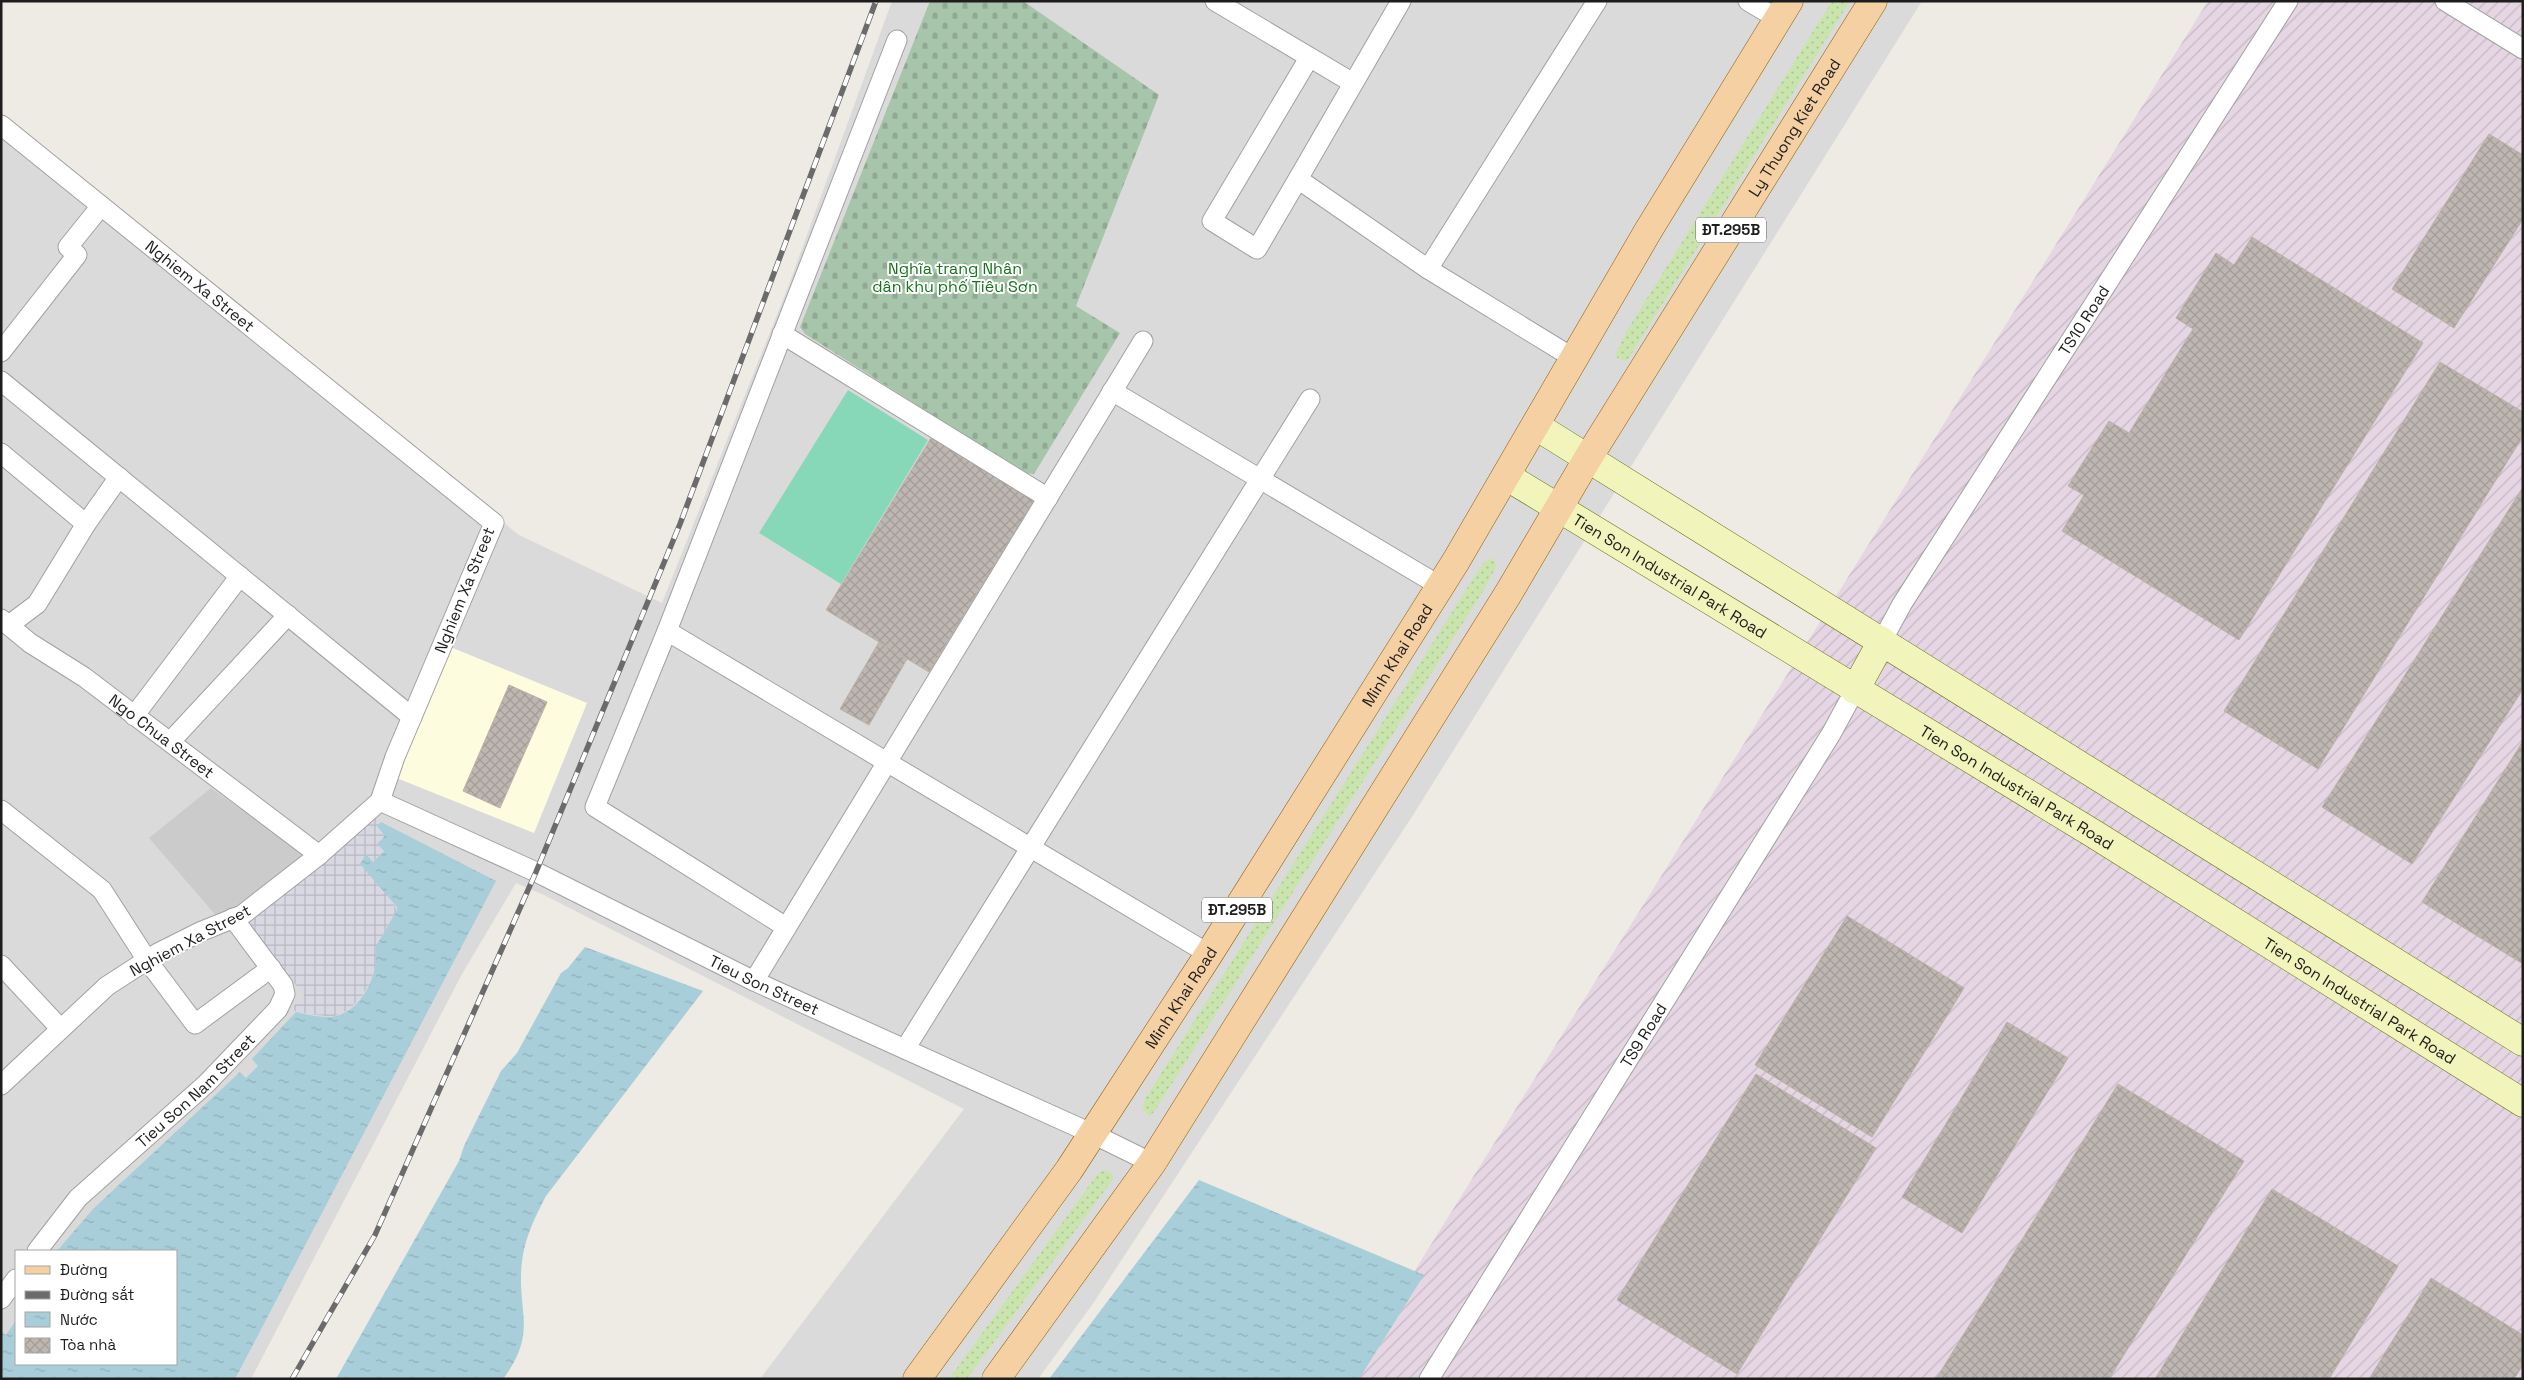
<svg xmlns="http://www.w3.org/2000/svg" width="2524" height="1380" font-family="'Space Grotesk',sans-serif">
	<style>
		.residential { fill: #dbdada; fill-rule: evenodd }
		.industrial { fill: url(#industrial-furrows) }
		.education { fill: #fdfcde }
		.religious { fill: #cbcbcb }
		.grass { fill: url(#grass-dots) }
		.cemetery { fill: url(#cemetery-stones) }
		.pitch { fill: #87d8b8 }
		.plaza { fill: url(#plaza-grid) }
		.water { fill: url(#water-ripples) }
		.building { fill: url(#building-cross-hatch); stroke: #beb1a7 }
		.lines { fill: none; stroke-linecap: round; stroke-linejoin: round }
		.minor-casing { stroke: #a1a1a1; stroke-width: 21 }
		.secondary-casing { stroke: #636c0c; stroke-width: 29 }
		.primary-casing { stroke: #8c600a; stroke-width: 29 }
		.minor { stroke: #fff; stroke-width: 19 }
		.secondary { stroke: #f2f5bb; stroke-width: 28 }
		.primary { stroke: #f5d0a2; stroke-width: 28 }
		.rail-casing { stroke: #6b6b6b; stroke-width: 5.5 }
		.rail { stroke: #fff; stroke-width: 4; stroke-dasharray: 11; stroke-linecap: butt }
		.labels { text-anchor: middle; stroke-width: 4; stroke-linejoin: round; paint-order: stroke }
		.shield { fill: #fff; stroke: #616161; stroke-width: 1 }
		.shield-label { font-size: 15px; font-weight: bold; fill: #1d1d1d }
		.street-label { font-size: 16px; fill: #1d1d1d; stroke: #fff }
		.park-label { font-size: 16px; fill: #13741a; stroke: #fff }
	</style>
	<defs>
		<pattern id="industrial-furrows" width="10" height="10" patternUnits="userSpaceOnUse" patternTransform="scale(1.25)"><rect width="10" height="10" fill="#e6d6e4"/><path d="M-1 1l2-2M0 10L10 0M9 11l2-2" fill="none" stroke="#c5b7c3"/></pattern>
		<pattern id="grass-dots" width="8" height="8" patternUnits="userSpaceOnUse" patternTransform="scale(1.25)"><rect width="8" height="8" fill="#c9e5ad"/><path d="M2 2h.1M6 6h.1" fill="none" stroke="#acc494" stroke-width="1.8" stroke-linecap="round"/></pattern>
		<pattern id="cemetery-stones" width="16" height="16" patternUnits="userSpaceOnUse" patternTransform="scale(1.25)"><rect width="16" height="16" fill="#a7c5ab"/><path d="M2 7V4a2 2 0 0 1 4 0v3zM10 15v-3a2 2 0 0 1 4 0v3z" fill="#8fa993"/></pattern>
		<pattern id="plaza-grid" width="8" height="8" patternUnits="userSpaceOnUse" patternTransform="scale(1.25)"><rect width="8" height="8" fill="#d8d8e3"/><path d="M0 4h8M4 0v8" fill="none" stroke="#b9b9c2"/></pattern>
		<pattern id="water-ripples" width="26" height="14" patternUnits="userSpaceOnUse" patternTransform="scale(1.25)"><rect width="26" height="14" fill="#a7ced9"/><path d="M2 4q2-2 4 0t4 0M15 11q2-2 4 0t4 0" fill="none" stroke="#8fb0ba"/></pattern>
		<pattern id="building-cross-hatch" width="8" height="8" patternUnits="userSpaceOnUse" patternTransform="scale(1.25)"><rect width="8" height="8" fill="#beb6b1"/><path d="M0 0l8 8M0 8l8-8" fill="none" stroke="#a39c98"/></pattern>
	</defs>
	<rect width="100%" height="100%" fill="#eeeae4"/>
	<!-- residential -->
	<path class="residential" d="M 892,1 L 1922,1 L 1413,815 L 1092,1305 L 1038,1379 L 760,1379 L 964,1109 L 544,895 L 516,883 L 462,974 L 251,1379 L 1,1379 L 1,121 L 519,535 L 662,603 L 788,287 ZM 16,1251 L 176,1251 L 176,1364 L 16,1364 Z"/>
	<!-- industrial -->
	<path class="industrial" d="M 2208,1 L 2523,1 L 2523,1379 L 1347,1379 Z"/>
	<!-- education -->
	<path class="education" d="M 448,646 L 587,703 L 534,833 L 394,777 Z"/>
	<!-- religious -->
	<path class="religious" d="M 211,788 L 305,855 L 219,919 L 149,838 Z"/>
	<!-- grass -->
	<g class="grass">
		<path d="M 1832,1 L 1850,1 L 1629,358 L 1626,361 L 1617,358 L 1616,353 L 1628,329 Z"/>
		<path d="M 1491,558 L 1497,565 L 1482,593 L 1154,1112 L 1149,1116 L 1142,1108 L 1145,1099 L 1483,563 Z"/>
		<path d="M 1106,1170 L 1113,1175 L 1113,1179 L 967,1379 L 949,1379 L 1099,1172 Z"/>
	</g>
	<!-- cemetery -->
	<path class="cemetery" d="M 930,1 L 1023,1 L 1159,95 L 1076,306 L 1120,333 L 1034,474 L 1024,473 L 805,334 L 800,327 Z"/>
	<!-- pitch -->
	<path class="pitch" d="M 848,390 L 928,440 L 841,584 L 759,533 Z"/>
	<!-- plaza -->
	<path class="plaza" d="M 372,813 L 381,822 L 377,826 L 386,836 L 384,851 L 373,862 L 366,855 L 397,910 L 375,948 L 377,961 L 370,983 L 360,999 L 348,1010 L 332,1017 L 296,1012 L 292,1008 L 304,995 L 244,923 Z"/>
	<!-- water -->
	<g class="water">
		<path d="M 381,822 L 496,881 L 235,1379 L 1,1379 L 1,1332 L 6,1335 L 16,1320 L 16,1364 L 176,1364 L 176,1251 L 57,1251 L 93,1209 L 240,1072 L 246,1078 L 258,1066 L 252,1059 L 296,1012 C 307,1015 319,1017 331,1017 C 361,1014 380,974 375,948 L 397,910 L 397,907 L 360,864 L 366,854 L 373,862 L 384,851 L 377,844 L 385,836 L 377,826 Z"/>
		<path d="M 585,947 L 703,991 L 546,1196 C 535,1217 525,1237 522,1261 C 516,1312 539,1331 503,1379 L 336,1379 L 459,1161 L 464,1146 L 501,1071 L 517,1053 L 561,973 L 568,968 Z"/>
		<path d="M 1199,1180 L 1424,1275 L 1359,1379 L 1049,1379 Z"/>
	</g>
	<!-- building -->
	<g class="building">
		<path d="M 2489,134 L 2523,155 L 2523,219 L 2454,328 L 2392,289 Z"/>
		<path d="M 2252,237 L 2423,343 L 2239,640 L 2062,531 L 2084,495 L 2068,486 L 2109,421 L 2129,433 L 2193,329 L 2176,318 L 2216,253 L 2234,265 Z"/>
		<path d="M 2440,362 L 2523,412 L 2523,436 L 2318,769 L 2224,711 Z"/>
		<path d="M 931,438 L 1034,500 L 929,672 L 826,610 Z"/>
		<path d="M 2523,487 L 2523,689 L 2412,864 L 2322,807 Z"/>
		<path d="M 879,642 L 907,659 L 869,725 L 840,709 Z"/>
		<path d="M 509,685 L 547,702 L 500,808 L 463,791 Z"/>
		<path d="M 2523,741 L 2523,964 L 2422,902 Z"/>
		<path d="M 1847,916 L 1964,988 L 1872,1137 L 1755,1065 Z"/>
		<path d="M 2007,1022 L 2068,1058 L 1962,1233 L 1902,1197 Z"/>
		<path d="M 1756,1074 L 1876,1148 L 1737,1374 L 1617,1300 Z"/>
		<path d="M 2118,1084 L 2244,1161 L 2109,1379 L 1936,1379 Z"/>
		<path d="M 2272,1189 L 2398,1266 L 2329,1379 L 2155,1379 Z"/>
		<path d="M 2431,1278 L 2523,1335 L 2523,1365 L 2514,1379 L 2369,1379 Z"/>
	</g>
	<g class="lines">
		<defs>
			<g id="minor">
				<path d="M 1215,1 L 1353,83"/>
				<path d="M 1401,1 L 1298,179 L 1428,269 L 1575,359"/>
				<path d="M 1748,1 L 1778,19"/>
				<path d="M 2445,1 L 2523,49"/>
				<path id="s1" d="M 1,125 L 494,523 L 395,757 L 380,801 L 319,855 L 242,915 L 202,931 L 158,953 L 107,986 L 1,1085"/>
				<path d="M 1298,179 L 1257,249 L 1212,221 L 1309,58"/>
				<path d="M 1428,269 L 1597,1"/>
				<path d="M 782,334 L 1048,498"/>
				<path d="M 1,352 L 77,255 L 68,247 L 101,206"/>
				<path d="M 1,381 L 412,717"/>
				<path d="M 1112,391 L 1440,586"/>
				<path d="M 1,453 L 86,524"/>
				<path id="s2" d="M 1,619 L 30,643 L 84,677 L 319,855"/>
				<path d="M 9,625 L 37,604 L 86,524 L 119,477"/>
				<path d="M 667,631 L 1209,954"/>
				<path id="s3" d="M 1882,641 L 1902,604 L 2288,1"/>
				<path d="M 134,716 L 240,576"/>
				<path d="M 170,742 L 288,615"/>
				<path id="s4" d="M 380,801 L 536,872 L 754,981 L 1093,1134 L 1152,1163"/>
				<path d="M 1,810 L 102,890 L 147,960 L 195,1024 L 271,968"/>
				<path d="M 786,927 L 595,807 L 667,631 L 897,40"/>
				<path d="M 1,965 L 60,1028"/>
				<path d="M 754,981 L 1143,341"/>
				<path d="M 905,1049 L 1310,399"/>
				<path id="s5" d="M 37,1251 L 78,1198 L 206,1084 L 278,1009 L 285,994 L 283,985 L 233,918"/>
				<path d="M 1,1299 L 16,1279"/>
				<path id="s6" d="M 1429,1379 L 1831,734 L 1855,690"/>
			</g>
			<g id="secondary">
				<path d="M 1536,426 L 2523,1042"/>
				<path id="s7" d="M 1506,476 L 2094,834 L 2523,1103"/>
				<path d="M 1855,690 L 1882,641"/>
			</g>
			<g id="primary">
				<path id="s8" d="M 917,1379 L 1069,1170 L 1209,954 L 1456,561 L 1648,231 L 1789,1"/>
				<path id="s9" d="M 996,1379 L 1152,1163 L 1508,594 L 1588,458 L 1873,1"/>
			</g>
		</defs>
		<!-- minor casing -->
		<use href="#minor" class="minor-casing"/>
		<!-- secondary casing -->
		<use href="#secondary" class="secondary-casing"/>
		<!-- primary casing -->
		<use href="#primary" class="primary-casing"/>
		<!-- minor -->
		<use href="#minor" class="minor"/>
		<!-- secondary -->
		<use href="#secondary" class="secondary"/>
		<!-- primary -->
		<use href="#primary" class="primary"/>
		<defs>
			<path id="rail" d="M 292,1379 L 375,1235 L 536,872 L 680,524 L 876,1"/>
		</defs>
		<!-- rail casing -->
		<use href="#rail" class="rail-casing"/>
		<!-- rail -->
		<use href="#rail" class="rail"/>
	</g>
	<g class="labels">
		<!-- shield labels -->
		<g class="shield">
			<rect x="1696" y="217.5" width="70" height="25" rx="4"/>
			<rect x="1202" y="897.5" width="70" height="25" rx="4"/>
		</g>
		<g class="shield-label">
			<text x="1731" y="235">ĐT.295B</text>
			<text x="1237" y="915">ĐT.295B</text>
		</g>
		<!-- street labels -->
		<g class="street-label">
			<text dy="6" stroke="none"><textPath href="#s9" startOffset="1485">Ly Thuong Kiet Road</textPath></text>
			<text dy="6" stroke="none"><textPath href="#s1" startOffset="256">Nghiem Xa Street</textPath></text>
			<text dy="6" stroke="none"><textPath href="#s3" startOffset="379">TS10 Road</textPath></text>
			<text dy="6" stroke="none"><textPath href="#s7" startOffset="192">Tien Son Industrial Park Road</textPath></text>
			<text transform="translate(464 590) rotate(-68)" y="6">Nghiem Xa Street</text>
			<text dy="6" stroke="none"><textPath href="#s8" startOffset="869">Minh Khai Road</textPath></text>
			<text dy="6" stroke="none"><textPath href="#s2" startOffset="199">Ngo Chua Street</textPath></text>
			<text dy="6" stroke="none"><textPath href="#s7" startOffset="598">Tien Son Industrial Park Road</textPath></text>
			<text transform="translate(190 940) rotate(-28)" y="6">Nghiem Xa Street</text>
			<text dy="6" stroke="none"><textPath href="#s4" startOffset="426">Tieu Son Street</textPath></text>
			<text dy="6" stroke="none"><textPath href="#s8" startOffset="464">Minh Khai Road</textPath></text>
			<text dy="6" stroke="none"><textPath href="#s7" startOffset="1002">Tien Son Industrial Park Road</textPath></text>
			<text dy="6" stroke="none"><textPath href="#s6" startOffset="405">TS9 Road</textPath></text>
			<text dy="6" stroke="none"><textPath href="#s5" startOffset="226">Tieu Son Nam Street</textPath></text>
		</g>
		<!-- park labels -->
		<g class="park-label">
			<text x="955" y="274">Nghĩa trang Nhân<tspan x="955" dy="18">dân khu phố Tiêu Sơn</tspan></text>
		</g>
	</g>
	<!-- border -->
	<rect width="2524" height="1380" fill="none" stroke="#1d1d1d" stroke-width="5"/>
	<!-- legend -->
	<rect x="15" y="1250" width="162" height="115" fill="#ffffff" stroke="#a5a5a5"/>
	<rect x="25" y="1266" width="25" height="8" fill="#f5d0a2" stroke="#a5a5a5"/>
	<text x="60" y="1275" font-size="15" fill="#1d1d1d">Đường</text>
	<rect x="25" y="1291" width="25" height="8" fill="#6b6b6b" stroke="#a5a5a5"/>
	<text x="60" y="1300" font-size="15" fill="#1d1d1d">Đường sắt</text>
	<rect x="25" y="1312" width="25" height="15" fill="url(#water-ripples)" stroke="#a5a5a5"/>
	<text x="60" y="1325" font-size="15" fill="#1d1d1d">Nước</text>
	<rect x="25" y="1338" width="25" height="15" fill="url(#building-cross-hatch)" stroke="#a5a5a5"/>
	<text x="60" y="1350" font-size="15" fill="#1d1d1d">Tòa nhà</text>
</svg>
